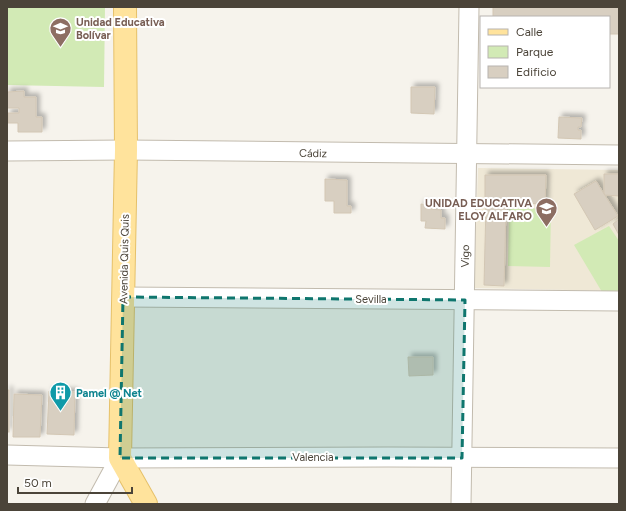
<svg xmlns="http://www.w3.org/2000/svg" width="626" height="511" font-family="Figtree,sans-serif">
	<style>
		.education { fill: #efe8d6 }
		.green { fill: #d2eab5 }
		.building { fill: #d8cfc1; stroke: #d3c7b4; filter: url(#shadow) }
		.lines { fill: none; stroke-linecap: round; stroke-linejoin: round }
		.minor-casing { stroke: #c2bbae; stroke-width: 21 }
		.major-casing { stroke: #e6c16a; stroke-width: 24 }
		.minor { stroke: #fff; stroke-width: 19 }
		.major { stroke: #ffe39c; stroke-width: 22 }
		.marked { fill: #0f766e; fill-opacity: 0.2; stroke: #0f766e; stroke-width: 3; stroke-dasharray: 8 5; stroke-linejoin: round }
		.labels { text-anchor: middle; stroke-width: 4; stroke-linejoin: round; paint-order: stroke }
		.education-label { font-size: 11px; font-weight: bold; fill: #785e54; stroke: #fff; text-anchor: start }
		.street-label { font-size: 11px; fill: #4b4439; stroke: #fff }
		.culture-label { font-size: 11px; font-weight: bold; fill: #0d838f; stroke: #fff; text-anchor: start }
	</style>
	<defs>
		<filter id="shadow"><feDropShadow dx="3.5" dy="-3.5" stdDeviation="2" flood-color="#0004"/></filter>
	</defs>
	<rect width="100%" height="100%" fill="#f6f3ec"/>
	<!-- education -->
	<path class="education" d="M 478,168 L 619,170 L 619,291 L 474,288 Z"/>
	<!-- green -->
	<g class="green">
		<path d="M 7,7 L 105,7 L 104,87 L 7,85 Z"/>
		<path d="M 551,208 L 550,267 L 508,266 L 509,209 Z"/>
		<path d="M 609,226 L 619,241 L 619,290 L 605,297 L 574,245 Z"/>
	</g>
	<!-- building -->
	<g class="building">
		<path d="M 493,7 L 619,7 L 619,34 L 609,34 L 609,17 L 493,17 Z"/>
		<path d="M 411,87 L 435,87 L 434,114 L 411,113 Z"/>
		<path d="M 24,91 L 24,97 L 36,97 L 36,117 L 42,117 L 42,132 L 18,132 L 18,123 L 8,123 L 8,113 L 19,113 L 19,108 L 7,108 L 7,92 Z"/>
		<path d="M 559,117 L 582,118 L 581,127 L 578,127 L 578,130 L 581,130 L 581,139 L 558,138 Z"/>
		<path d="M 604,174 L 619,174 L 619,196 L 604,195 Z"/>
		<path d="M 485,175 L 546,175 L 545,204 L 485,202 Z"/>
		<path d="M 325,179 L 347,180 L 347,206 L 351,206 L 351,213 L 334,213 L 334,201 L 325,201 Z"/>
		<path d="M 596,181 L 618,216 L 595,230 L 574,194 Z"/>
		<path d="M 421,204 L 431,205 L 431,209 L 441,210 L 441,218 L 445,218 L 445,229 L 425,228 L 426,221 L 421,221 Z"/>
		<path d="M 486,205 L 506,206 L 504,286 L 484,285 Z"/>
		<path d="M 619,219 L 619,235 L 613,224 Z"/>
		<path d="M 408,357 L 433,357 L 433,375 L 409,376 Z"/>
		<rect x="7" y="390" width="2" height="42"/>
		<path d="M 49,391 L 75,392 L 74,435 L 47,434 Z"/>
		<path d="M 14,394 L 42,395 L 40,437 L 13,437 Z"/>
	</g>
	<g class="lines">
		<defs>
			<g id="minor">
				<path d="M 7,151 L 126,150 L 619,155"/>
				<path d="M 123,297 L 619,301"/>
				<path d="M 7,455 L 120,458 L 388,457 L 619,458"/>
				<path d="M 95,504 L 120,458"/>
				<path d="M 461,504 L 469,7"/>
			</g>
			<path id="major" d="M 125,7 L 126,150 L 120,458 L 146,504"/>
		</defs>
		<!-- minor casing -->
		<use href="#minor" class="minor-casing"/>
		<!-- major casing -->
		<use href="#major" class="major-casing"/>
		<!-- minor -->
		<use href="#minor" class="minor"/>
		<!-- major -->
		<use href="#major" class="major"/>
	</g>
	<!-- marked area -->
	<path class="marked" d="M 123,297 L 465,300 L 462,458 L 120,458 Z"/>
	<!-- icons -->
	<defs>
		<symbol id="university-pin" viewBox="-11 -11 22 30"><path d="M0 17L-7.5 6A9.5 9.5 0 1 1 7.5 6Z" fill="#8d6e63" stroke="#fff"/><path d="M0-5L7-2L0 1L-7-2ZM-4 1L0 2.5L4 1V4Q0 6-4 4Z" fill="#fff"/></symbol>
		<symbol id="school-pin" viewBox="-11 -11 22 30"><path d="M0 17L-7.5 6A9.5 9.5 0 1 1 7.5 6Z" fill="#8d6e63" stroke="#fff"/><path d="M0-5L7-2L0 1L-7-2ZM-4 1L0 2.5L4 1V4Q0 6-4 4Z" fill="#fff"/></symbol>
		<symbol id="building-pin" viewBox="-11 -11 22 30"><path d="M0 17L-7.5 6A9.5 9.5 0 1 1 7.5 6Z" fill="#0f9aa8" stroke="#fff"/><path d="M-4-6H4V6H1V3H-1V6H-4ZM-2.5-4.3h1.7v1.8h-1.7ZM.8-4.3h1.7v1.8H.8ZM-2.5-1h1.7V.8h-1.7ZM.8-1h1.7V.8H.8Z" fill="#fff"/></symbol>
	</defs>
	<g fill-rule="evenodd">
		<use href="#university-pin" x="48" y="16" width="25" height="34"/>
		<use href="#school-pin" x="534" y="196" width="25" height="34"/>
		<use href="#building-pin" x="48" y="380" width="25" height="34"/>
	</g>
	<g class="labels">
		<!-- education labels -->
		<g class="education-label">
			<text x="76" y="26">Unidad Educativa<tspan x="76" dy="13">Bolívar</tspan></text>
			<text x="532" y="207" text-anchor="end">UNIDAD EDUCATIVA<tspan x="532" dy="13">ELOY ALFARO</tspan></text>
		</g>
		<!-- street labels -->
		<g class="street-label">
			<text transform="translate(313 153) rotate(1)" y="4">Cádiz</text>
			<text transform="translate(465 256) rotate(-89)" y="4">Vigo</text>
			<text transform="translate(124 259) rotate(-89)" y="4">Avenida Quis Quis</text>
			<text x="371" y="303">Sevilla</text>
			<text x="313" y="461">Valencia</text>
		</g>
		<!-- culture labels -->
		<g class="culture-label">
			<text x="76" y="397">Pamel @ Net</text>
		</g>
	</g>
	<!-- border -->
	<rect width="626" height="511" fill="none" stroke="#4b4439" stroke-width="16"/>
	<!-- legend -->
	<rect x="480" y="16" width="130" height="72" fill="#ffffff" stroke="#b7b4b0"/>
	<rect x="488" y="29" width="20" height="6" fill="#ffe39c" stroke="#b7b4b0"/>
	<text x="516" y="36" font-size="12" fill="#4b4439">Calle</text>
	<rect x="488" y="46" width="20" height="12" fill="#d2eab5" stroke="#b7b4b0"/>
	<text x="516" y="56" font-size="12" fill="#4b4439">Parque</text>
	<rect x="488" y="66" width="20" height="12" fill="#d8cfc1" stroke="#b7b4b0"/>
	<text x="516" y="76" font-size="12" fill="#4b4439">Edificio</text>
	<!-- scale -->
	<path d="M18 487v6h114v-6" fill="none" stroke="#4b4439" stroke-width="2"/>
	<text x="24" y="487" font-size="12" fill="#4b4439" stroke="#ffffff" stroke-width="3" paint-order="stroke">50 m</text>
</svg>
